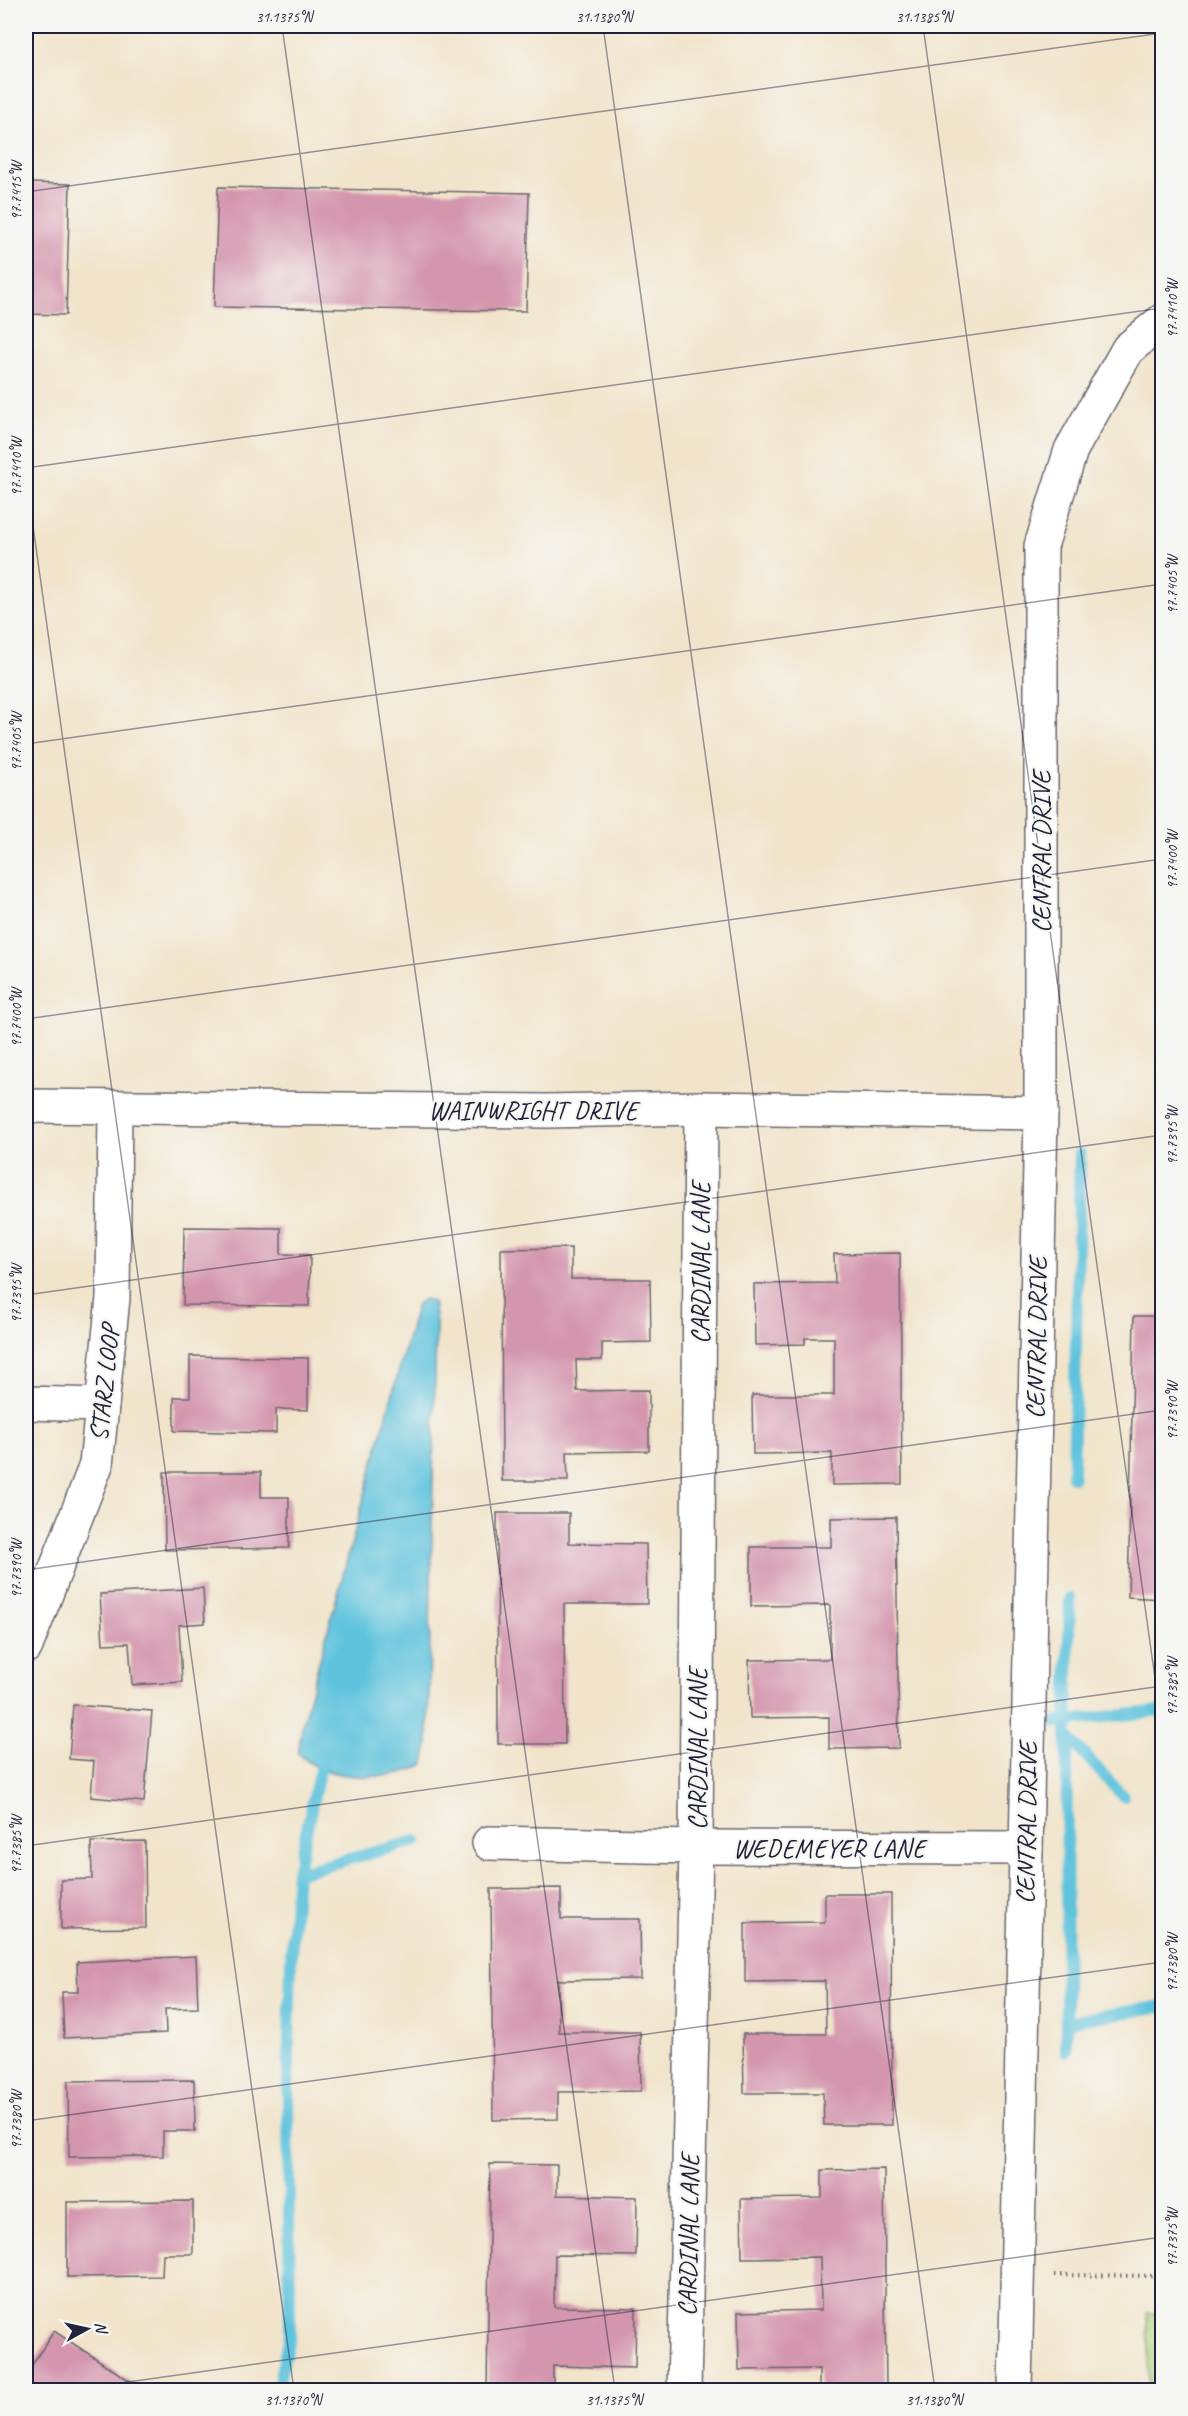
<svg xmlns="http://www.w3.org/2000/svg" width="1188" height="2416" font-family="Caveat,sans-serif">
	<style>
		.green { fill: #abd17b; stroke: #667a5b; stroke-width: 1.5 }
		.water { fill: #5fc3dd; stroke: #40728c; stroke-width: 1.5 }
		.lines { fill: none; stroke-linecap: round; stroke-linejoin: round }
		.stream { stroke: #5fc3dd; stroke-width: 12 }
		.building { fill: #d496ae }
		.minor-casing { stroke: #6a666d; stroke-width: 36 }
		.path { stroke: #6a666d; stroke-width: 4; stroke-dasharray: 1.5 4.5; stroke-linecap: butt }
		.minor { stroke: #fff; stroke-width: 33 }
		.ticks { fill: none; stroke: #22223b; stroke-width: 1.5; stroke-opacity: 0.45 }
		.labels { text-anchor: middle; stroke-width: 4.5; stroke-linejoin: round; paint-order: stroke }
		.street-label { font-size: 26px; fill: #22223b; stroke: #f6f6f2 }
		.neatline { fill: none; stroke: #22223b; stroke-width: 2 }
		.ticks-label { font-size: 15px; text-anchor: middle; fill: #22223b }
	</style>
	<rect width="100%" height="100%" fill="#f6f6f2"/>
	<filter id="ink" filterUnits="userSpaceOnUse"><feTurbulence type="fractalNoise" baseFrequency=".0167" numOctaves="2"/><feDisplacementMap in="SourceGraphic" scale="12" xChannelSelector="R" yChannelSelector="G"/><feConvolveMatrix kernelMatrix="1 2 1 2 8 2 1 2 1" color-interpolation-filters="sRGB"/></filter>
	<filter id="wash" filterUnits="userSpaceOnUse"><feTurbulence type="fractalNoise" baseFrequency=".008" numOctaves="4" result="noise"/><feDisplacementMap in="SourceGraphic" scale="24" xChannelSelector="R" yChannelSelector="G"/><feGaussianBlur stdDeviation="1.35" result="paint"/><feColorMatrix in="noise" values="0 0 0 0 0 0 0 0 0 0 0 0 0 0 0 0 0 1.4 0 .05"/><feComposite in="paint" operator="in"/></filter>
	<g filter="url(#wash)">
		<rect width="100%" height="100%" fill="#f1e4cb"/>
		<!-- green -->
		<path class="green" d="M 1147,2313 L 1162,2313 L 1162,2390 L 1149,2390 Z"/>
		<!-- water -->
		<path class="water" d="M 424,1299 L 433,1302 L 436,1323 L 428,1744 L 424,1764 C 398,1779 350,1780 322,1769 C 313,1767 305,1759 298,1753 L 303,1721 L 417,1304 Z"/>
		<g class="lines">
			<!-- stream -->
			<g class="stream">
				<path d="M 1073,1477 L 1080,1154"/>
				<path d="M 1057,1722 L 1162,1711"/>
				<path d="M 1068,1737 L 1123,1796"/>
				<path d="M 297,1873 L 320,1769"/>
				<path d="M 1066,2022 L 1162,2006"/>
				<path d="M 1066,2051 L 1067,1721 L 1070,1598"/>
				<path d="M 277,2390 L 290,2333 L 288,2091 L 291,1957 L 297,1873 L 416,1841"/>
			</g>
		</g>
		<g id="blocks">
			<!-- building -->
			<g class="building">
				<path d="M 26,183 L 70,184 L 66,315 L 26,314 Z"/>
				<path d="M 218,187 L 529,193 L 526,311 L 214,307 Z"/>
				<path d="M 184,1227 L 281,1228 L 281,1254 L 310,1255 L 309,1306 L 183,1305 Z"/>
				<path d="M 571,1248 L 571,1279 L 650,1279 L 651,1342 L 602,1343 L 602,1360 L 576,1360 L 577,1391 L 649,1390 L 649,1451 L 567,1452 L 568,1481 L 502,1481 L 501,1249 Z"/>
				<path d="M 900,1253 L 902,1484 L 832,1485 L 832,1453 L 753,1454 L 752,1395 L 834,1395 L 834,1338 L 805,1338 L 805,1344 L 755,1345 L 754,1284 L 835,1283 L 834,1254 Z"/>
				<path d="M 1134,1316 L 1162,1316 L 1162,1599 L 1128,1597 Z"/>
				<path d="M 190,1356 L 308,1358 L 308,1410 L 276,1409 L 276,1433 L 174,1431 L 174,1397 L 190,1397 Z"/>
				<path d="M 164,1472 L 261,1472 L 261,1497 L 289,1497 L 289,1548 L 165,1550 Z"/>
				<path d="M 497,1513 L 569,1513 L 569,1543 L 646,1544 L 647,1604 L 564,1604 L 565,1744 L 498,1744 Z"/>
				<path d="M 896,1517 L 899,1748 L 829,1749 L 829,1717 L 750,1718 L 749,1660 L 830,1659 L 830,1605 L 751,1606 L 751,1547 L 831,1547 L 831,1518 Z"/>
				<path d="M 203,1588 L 205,1623 L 179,1625 L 182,1682 L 132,1685 L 129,1643 L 103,1644 L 100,1594 Z"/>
				<path d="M 73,1705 L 152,1711 L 144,1802 L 91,1797 L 94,1761 L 69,1759 Z"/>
				<path d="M 145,1841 L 146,1928 L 61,1929 L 61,1880 L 92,1879 L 91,1842 Z"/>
				<path d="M 561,1888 L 561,1919 L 640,1919 L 641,1979 L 558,1980 L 559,2032 L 640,2032 L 641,2091 L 558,2092 L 558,2119 L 493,2120 L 491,1889 Z"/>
				<path d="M 825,1894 L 891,1894 L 892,2125 L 824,2125 L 823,2093 L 744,2093 L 743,2034 L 826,2034 L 825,1981 L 745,1982 L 745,1923 L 825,1922 Z"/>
				<path d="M 196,1956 L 198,2008 L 165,2009 L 166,2033 L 64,2038 L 62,1992 L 78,1992 L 77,1962 Z"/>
				<path d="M 194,2080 L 195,2131 L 163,2131 L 163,2156 L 69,2157 L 68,2081 Z"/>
				<path d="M 490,2164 L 557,2165 L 557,2195 L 637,2197 L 636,2256 L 555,2255 L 554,2307 L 636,2308 L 635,2368 L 553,2366 L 553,2390 L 487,2390 Z"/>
				<path d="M 884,2169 L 886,2390 L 819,2390 L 819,2369 L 739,2370 L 738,2312 L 821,2310 L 820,2257 L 742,2258 L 741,2199 L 822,2198 L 822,2170 Z"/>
				<path d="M 193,2201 L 193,2254 L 163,2254 L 162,2276 L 67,2277 L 67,2202 Z"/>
				<path d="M 54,2331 L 144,2390 L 26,2390 L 26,2374 Z"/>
			</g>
		</g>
	</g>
	<g filter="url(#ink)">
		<use href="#blocks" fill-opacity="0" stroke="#6a666d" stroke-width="1.5"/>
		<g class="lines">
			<defs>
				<g id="minor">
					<path d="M 26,1106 L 547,1111 L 701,1108 L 1041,1113"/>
					<path d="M 26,1403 L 102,1405"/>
					<path d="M 26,1646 L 96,1465 L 113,1298 L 115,1107"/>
					<path d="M 489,1843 L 696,1847 L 1026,1848"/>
					<path d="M 684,2390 L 696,1847 L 701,1108"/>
					<path d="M 1015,2390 L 1041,1113 L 1041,546 L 1071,450 L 1128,349 L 1162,321"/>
				</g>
			</defs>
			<!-- minor casing -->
			<use href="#minor" class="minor-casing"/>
			<!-- path -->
			<path class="path" d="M 1054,2275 L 1162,2276"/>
			<!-- minor -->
			<use href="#minor" class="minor"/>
		</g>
	</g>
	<!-- ticks -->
	<path class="ticks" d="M 282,26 L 615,2390M 603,26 L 935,2390M 923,26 L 1162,1728M 26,192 L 1162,33M 26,468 L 1162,308M 26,476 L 294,2390M 26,744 L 1162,584M 26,1019 L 1162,859M 26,1295 L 1162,1135M 26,1570 L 1162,1410M 26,1846 L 1162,1686M 26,2121 L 1162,1962M 71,2390 L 1162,2237"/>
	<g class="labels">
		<!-- street labels -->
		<g class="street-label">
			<text transform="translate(1041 852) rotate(-90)" y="9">CENTRAL DRIVE</text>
			<text x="533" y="1119">WAINWRIGHT DRIVE</text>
			<text transform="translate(700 1263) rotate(-90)" y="9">CARDINAL LANE</text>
			<text transform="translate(1036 1338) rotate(-89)" y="9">CENTRAL DRIVE</text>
			<text transform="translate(104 1383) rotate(-84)" y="9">STARZ LOOP</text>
			<text transform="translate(697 1749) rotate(-90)" y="9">CARDINAL LANE</text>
			<text transform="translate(1026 1823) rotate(-89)" y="9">CENTRAL DRIVE</text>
			<text x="829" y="1857">WEDEMEYER LANE</text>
			<text transform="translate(688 2235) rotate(-89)" y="9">CARDINAL LANE</text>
		</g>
	</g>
	<!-- margin -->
	<rect width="1188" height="2416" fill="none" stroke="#f6f6f2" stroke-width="66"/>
	<!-- north arrow -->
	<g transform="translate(87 2329) rotate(82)" stroke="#f6f6f2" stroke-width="4.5" paint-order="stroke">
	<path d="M0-4.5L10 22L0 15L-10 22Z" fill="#22223b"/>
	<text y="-9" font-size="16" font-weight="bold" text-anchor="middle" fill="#22223b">N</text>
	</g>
	<rect x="33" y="33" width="1122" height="2350" class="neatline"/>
	<g class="ticks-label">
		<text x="284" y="22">31.1375°N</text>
		<text x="604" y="22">31.1380°N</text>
		<text x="924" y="22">31.1385°N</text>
		<text transform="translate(16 191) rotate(-90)" y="5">97.7415°W</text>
		<text transform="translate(1172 309) rotate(-90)" y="5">97.7410°W</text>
		<text transform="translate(16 467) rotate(-90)" y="5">97.7410°W</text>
		<text transform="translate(1172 585) rotate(-90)" y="5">97.7405°W</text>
		<text transform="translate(16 742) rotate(-90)" y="5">97.7405°W</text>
		<text transform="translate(1172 860) rotate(-90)" y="5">97.7400°W</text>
		<text transform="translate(16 1018) rotate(-90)" y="5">97.7400°W</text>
		<text transform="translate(1172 1136) rotate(-90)" y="5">97.7395°W</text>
		<text transform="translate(16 1294) rotate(-90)" y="5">97.7395°W</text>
		<text transform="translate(1172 1411) rotate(-90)" y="5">97.7390°W</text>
		<text transform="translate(16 1569) rotate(-90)" y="5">97.7390°W</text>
		<text transform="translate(1172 1687) rotate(-90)" y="5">97.7385°W</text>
		<text transform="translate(16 1845) rotate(-90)" y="5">97.7385°W</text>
		<text transform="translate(1172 1963) rotate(-90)" y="5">97.7380°W</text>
		<text transform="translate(16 2120) rotate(-90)" y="5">97.7380°W</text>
		<text transform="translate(1172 2238) rotate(-90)" y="5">97.7375°W</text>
		<text x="293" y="2405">31.1370°N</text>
		<text x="614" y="2405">31.1375°N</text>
		<text x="934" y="2405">31.1380°N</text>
	</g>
</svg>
